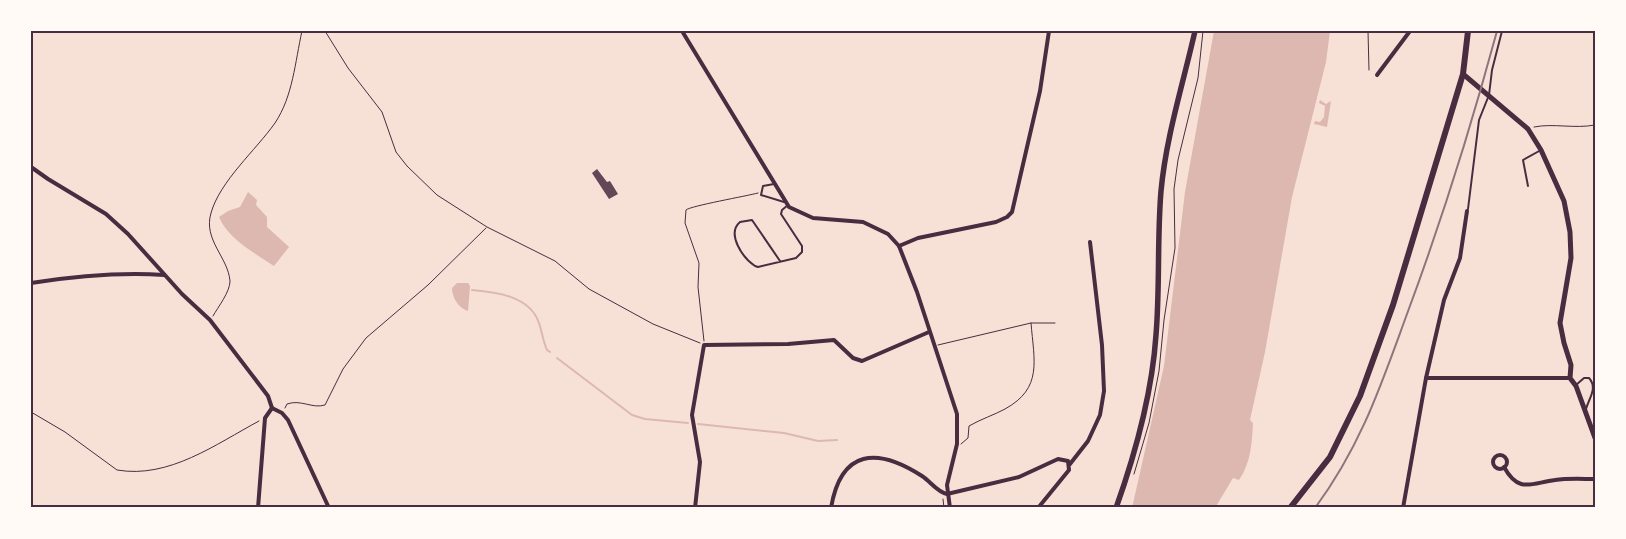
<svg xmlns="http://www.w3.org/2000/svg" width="1626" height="539" font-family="Manrope,sans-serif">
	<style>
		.water { fill: #dcb8b0 }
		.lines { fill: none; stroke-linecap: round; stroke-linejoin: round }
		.stream { stroke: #dcb8b0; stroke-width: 2 }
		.building { fill: #644757 }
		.path { stroke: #4a2c40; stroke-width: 1 }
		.service { stroke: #4a2c40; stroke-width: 2 }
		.minor { stroke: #4a2c40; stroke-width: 4 }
		.tertiary { stroke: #4a2c40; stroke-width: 5 }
		.secondary { stroke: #4a2c40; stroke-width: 5.5 }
		.primary { stroke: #4a2c40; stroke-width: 6 }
		.rail { stroke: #8f747c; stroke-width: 2 }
		.neatline { fill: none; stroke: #4a2c40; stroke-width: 2 }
	</style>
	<rect width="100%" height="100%" fill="#f7e1d7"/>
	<!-- water -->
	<g class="water">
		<path d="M 1214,31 L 1330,31 L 1326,62 L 1292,197 L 1265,352 L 1250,420 L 1253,423 C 1252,442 1251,463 1239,480 L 1233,478 L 1215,508 L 1132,508 L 1164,366 L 1185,192 Z"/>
		<path d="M 1320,100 L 1326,104 L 1331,101 L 1327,127 L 1314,124 L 1315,121 L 1320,122 L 1324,117 L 1325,106 L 1319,103 Z"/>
		<path d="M 248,192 L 257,200 L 256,205 L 267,217 L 267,227 L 289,247 L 274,266 C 256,254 228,239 219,217 L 228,211 L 240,207 Z"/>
		<path d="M 457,283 L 468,283 L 470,286 L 468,311 C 458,308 452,297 452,288 Z"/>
	</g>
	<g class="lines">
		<!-- stream -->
		<g class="stream">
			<path d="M 472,290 C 496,292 530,296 539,323 C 542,332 543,341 547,350 L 550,352"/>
			<path d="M 557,358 L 632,415 L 645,419 L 688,423"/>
			<path d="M 698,424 L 784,433 L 818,441 L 837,440"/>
		</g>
	</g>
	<!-- building -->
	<path class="building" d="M 597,169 L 607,182 L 610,181 L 618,194 L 609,199 L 592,173 Z"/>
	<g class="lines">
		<!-- path -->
		<g class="path">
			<path d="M 325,31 L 348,68 L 382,112 L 396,152 L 407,166 L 437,195 L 487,227 L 555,261 L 589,289 L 653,324 L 700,343"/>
			<path d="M 1368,31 L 1369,70"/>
			<path d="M 1534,127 C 1554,123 1574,129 1595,125"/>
			<path d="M 213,316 C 218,307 230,292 230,281 C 228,257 203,240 211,213 C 220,181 256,150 275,123 C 293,96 295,62 302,31"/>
			<path d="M 704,341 L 698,287 L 699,263 L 685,223 L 686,210 C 690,206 747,196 758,193"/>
			<path d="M 938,345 L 1031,323 L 1055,323"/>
			<path d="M 285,408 L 287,404 C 301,399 312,409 325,405 L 343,369 L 366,338 L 428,285 L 486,228"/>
			<path d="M 31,412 L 65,432 L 117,470 C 169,479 216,444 259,421"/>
			<path d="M 961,444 L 968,438 L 969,426 C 981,419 994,415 1005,409 C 1043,388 1034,361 1031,323"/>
			<path d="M 1134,474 L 1149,423 L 1159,371 L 1164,320 L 1175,248 L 1174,189 L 1178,160 L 1198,78 L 1203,31"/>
			<path d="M 943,499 L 944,508"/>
		</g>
		<!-- service -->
		<g class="service">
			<path d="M 774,184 L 763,186 L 761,195 L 784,202"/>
			<path d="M 1528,186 L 1523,160 L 1541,150"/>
			<path d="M 1468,209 L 1479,120 L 1489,95 L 1492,70 L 1502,31"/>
			<path d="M 780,261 L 752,220 L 740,222 C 726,234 743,258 755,266 L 758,267 L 796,258 L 802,252 L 802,246 L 781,214 L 782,210 L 788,205"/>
			<path d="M 1576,385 L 1584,378 L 1589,378 C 1598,388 1589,398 1586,409"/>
		</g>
		<!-- minor -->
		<g class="minor">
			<path d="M 682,31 L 789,207 L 813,218 L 863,222 L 888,234 L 899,246 L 917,292 L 957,414 L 957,444 L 947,485 L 950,508"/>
			<path d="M 1377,75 L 1410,31"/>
			<path d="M 31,167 L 48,179 L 106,214 L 128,234 L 182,294 L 210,320 L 268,396 L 272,408 L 282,413 L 288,420 L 329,508"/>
			<path d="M 899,246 L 918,238 L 996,222 L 1007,217 L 1012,212 L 1040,91 L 1049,31"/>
			<path d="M 31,283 C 76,276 119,272 164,275"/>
			<path d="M 1426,378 L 1570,378"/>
			<circle cx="1500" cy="462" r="7"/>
			<path d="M 1070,464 L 1088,441 L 1100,415 L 1104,391 L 1102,345 L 1090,242"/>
			<path d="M 1504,467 C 1519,494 1531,483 1555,480 C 1568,478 1582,479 1595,479"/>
			<path d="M 258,508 L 265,418 L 272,408"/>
			<path d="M 695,508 L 700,462 L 692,415 L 704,345 L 788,344 L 834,340 L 853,358 L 862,361 L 929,332"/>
			<path d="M 831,508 C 841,449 877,447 922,476 C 930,481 937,492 947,494 L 1019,477 L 1058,459 L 1068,461 L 1069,470 L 1038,508"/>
			<path d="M 1403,508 L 1426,378 L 1444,300 L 1460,258 L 1467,211"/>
		</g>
		<!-- tertiary -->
		<path class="tertiary" d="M 1463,74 L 1528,129 L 1541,150 L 1564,201 L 1570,232 L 1571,258 L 1560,323 L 1564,343 L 1571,365 L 1570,378 L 1576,386 L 1595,438"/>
		<!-- secondary -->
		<path class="secondary" d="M 1116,508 C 1136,452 1152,394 1156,335 C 1160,287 1157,239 1161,191 C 1166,137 1183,84 1195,31"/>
		<!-- primary -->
		<path class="primary" d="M 1290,508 L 1330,457 L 1360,396 L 1393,305 L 1463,74 L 1468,31"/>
		<!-- rail -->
		<path class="rail" d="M 1315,508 C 1361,446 1381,385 1407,314 C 1442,220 1471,127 1497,31"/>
	</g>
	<!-- border -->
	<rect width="1626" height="539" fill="none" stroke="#fffaf5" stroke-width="65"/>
	<rect x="32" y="32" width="1562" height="474" class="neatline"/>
</svg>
